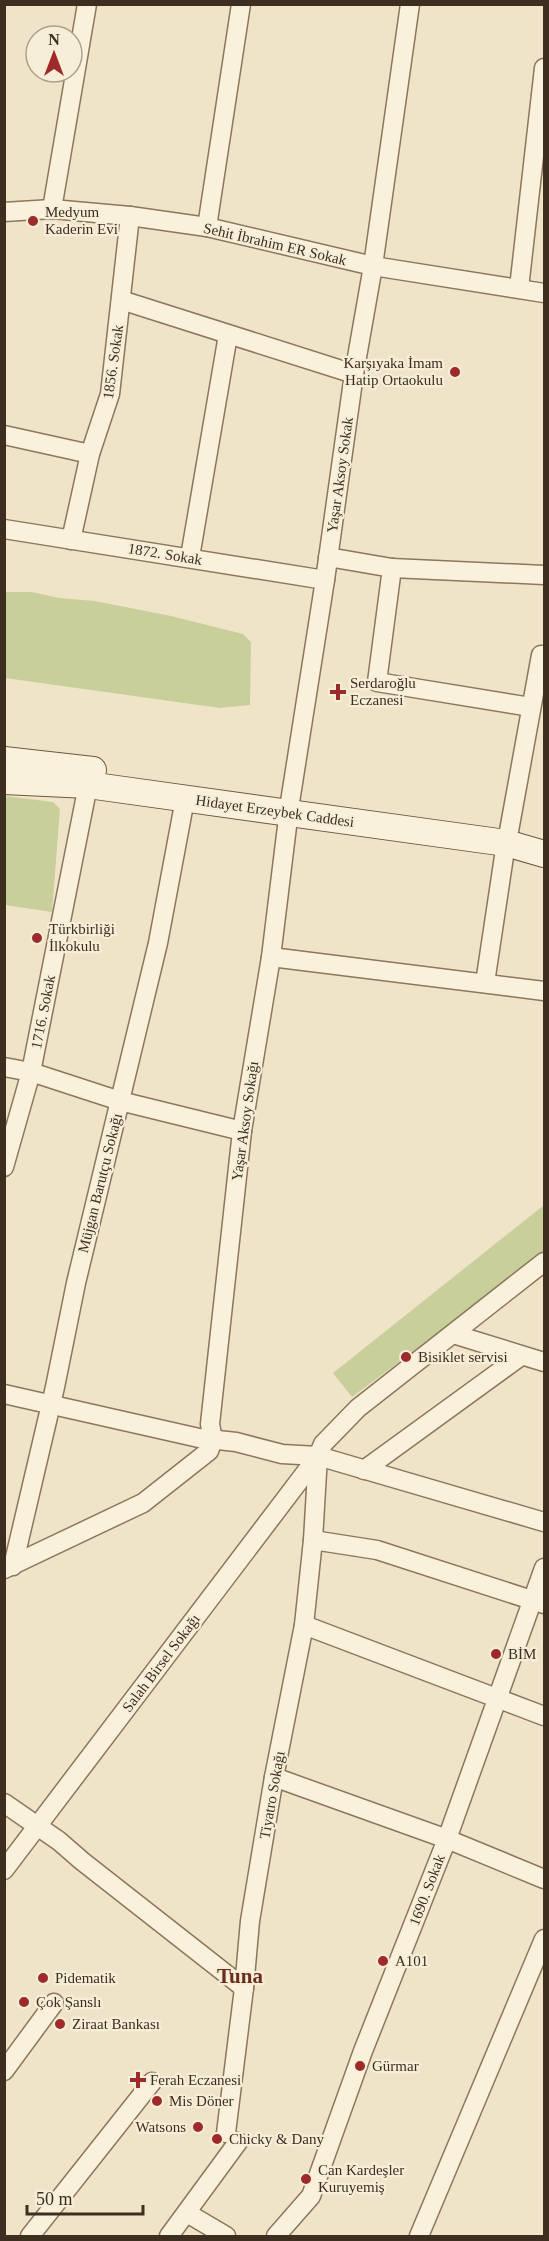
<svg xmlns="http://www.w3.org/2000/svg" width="549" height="2241" font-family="Georgia,serif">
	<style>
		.green { fill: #c9cf9b }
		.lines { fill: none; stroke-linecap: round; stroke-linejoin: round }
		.street-casing { stroke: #8d765c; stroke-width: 21 }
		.secondary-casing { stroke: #6f573f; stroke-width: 28 }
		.street { stroke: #faf1dc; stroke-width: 18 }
		.secondary { stroke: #faf1dc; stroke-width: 26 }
		.poi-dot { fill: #9e2a2b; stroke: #f7eed8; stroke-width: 2 }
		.labels { text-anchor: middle; stroke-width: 4.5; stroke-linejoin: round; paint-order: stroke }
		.poi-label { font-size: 15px; fill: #3d2e20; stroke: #f7eed8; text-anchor: start }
		.street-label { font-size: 15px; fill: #3d2e20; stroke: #f7eed8 }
		.district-label { font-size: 21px; font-weight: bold; fill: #6b2e1e; stroke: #f7eed8 }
	</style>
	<rect width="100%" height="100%" fill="#f0e4c8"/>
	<!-- green -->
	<g class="green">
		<path d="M 5,592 L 32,592 L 59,598 L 95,601 L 171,616 L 243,634 L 251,642 L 250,705 L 220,708 L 5,678 Z"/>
		<path d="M 5,796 L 53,802 L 60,809 L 52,912 L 5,905 Z"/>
		<path d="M 544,1205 L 544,1254 L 352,1397 L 333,1373 Z"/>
	</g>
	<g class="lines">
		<defs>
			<g id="street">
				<path d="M 52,209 L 87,4"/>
				<path d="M 4,212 L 52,209 L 130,216 L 207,227 L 373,266 L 544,293"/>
				<path d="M 207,227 L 241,4"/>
				<path d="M 519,288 L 544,68"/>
				<path d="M 121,300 L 354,374"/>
				<path d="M 4,435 L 90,454"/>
				<path d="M 4,529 L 325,580"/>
				<path d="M 71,540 L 90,454 L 110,394 L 130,216"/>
				<path d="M 190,557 L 228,335"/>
				<path d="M 328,557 L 392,568 L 544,575"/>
				<path d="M 392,568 L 377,682 L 531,707"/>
				<path d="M 509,831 L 541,655 L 544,655"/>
				<path d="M 271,957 L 544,991"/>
				<path d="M 485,983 L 506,843"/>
				<path d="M 4,1067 L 31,1072 L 120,1101 L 242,1131"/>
				<path d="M 4,1167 L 31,1072 L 88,785"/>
				<path d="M 453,1334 L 544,1362"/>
				<path d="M 4,1394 L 199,1438 L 236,1442 L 282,1454 L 318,1456 L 544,1522"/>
				<path d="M 364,1470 L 521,1356"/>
				<path d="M 313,1540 L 377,1550 L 544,1604"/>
				<path d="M 13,1566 L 55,1387 L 76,1283 L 158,943 L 185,799"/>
				<path d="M 4,1569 L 143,1503 L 209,1451 L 213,1440 L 210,1424 L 242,1131 L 271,957 L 290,802 L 325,580 L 354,374 L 373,266 L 410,4"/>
				<path d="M 304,1625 L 544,1716"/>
				<path d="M 274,1777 L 447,1839 L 544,1879"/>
				<path d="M 4,1803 L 59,1841 L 82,1861 L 244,1988"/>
				<path d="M 4,1870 L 318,1456 L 323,1444 L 358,1408 L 544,1262"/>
				<path d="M 4,2071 L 54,2003"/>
				<path d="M 226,2133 L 244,1988 L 250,1921 L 274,1777 L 304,1625 L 313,1540 L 318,1456"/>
				<path d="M 187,2213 L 226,2236"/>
				<path d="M 30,2236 L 152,2082"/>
				<path d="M 169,2236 L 238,2142"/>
				<path d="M 276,2236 L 311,2196 L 363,2051 L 447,1839 L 544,1568"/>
				<path d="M 419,2236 L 544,1939"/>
			</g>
			<g id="secondary">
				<path d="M 4,760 L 93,770"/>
				<path d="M 4,781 L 88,785 L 506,843 L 544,854"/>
			</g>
		</defs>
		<!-- street casing -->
		<use href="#street" class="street-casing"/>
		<!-- secondary casing -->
		<use href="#secondary" class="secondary-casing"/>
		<!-- street -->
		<use href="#street" class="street"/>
		<!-- secondary -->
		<use href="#secondary" class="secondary"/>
	</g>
	<!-- markers -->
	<g class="poi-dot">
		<circle cx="33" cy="221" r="6"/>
		<circle cx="455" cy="372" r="6"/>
		<path d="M335 683h6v6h6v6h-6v6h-6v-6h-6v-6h6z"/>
		<circle cx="37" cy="938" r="6"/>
		<circle cx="406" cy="1357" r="6"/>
		<circle cx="496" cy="1654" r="6"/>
		<circle cx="383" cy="1961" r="6"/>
		<circle cx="43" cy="1978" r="6"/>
		<circle cx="24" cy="2002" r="6"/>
		<circle cx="60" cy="2024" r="6"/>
		<circle cx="360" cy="2066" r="6"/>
		<path d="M135 2071h6v6h6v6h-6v6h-6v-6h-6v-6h6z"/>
		<circle cx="157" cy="2101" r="6"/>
		<circle cx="198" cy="2127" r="6"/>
		<circle cx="217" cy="2139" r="6"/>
		<circle cx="306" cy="2179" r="6"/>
	</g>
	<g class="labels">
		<!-- poi labels -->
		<g class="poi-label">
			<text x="45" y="217">Medyum<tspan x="45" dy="17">Kaderin Evi</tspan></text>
			<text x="443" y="368" text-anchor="end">Karşıyaka İmam<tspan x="443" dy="17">Hatip Ortaokulu</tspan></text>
			<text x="350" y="688">Serdaroğlu<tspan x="350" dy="17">Eczanesi</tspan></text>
			<text x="49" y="934">Türkbirliği<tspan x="49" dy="17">İlkokulu</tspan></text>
			<text x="418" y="1362">Bisiklet servisi</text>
			<text x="508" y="1659">BİM</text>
			<text x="395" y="1966">A101</text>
			<text x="55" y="1983">Pidematik</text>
			<text x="36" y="2007">Çok Şanslı</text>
			<text x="72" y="2029">Ziraat Bankası</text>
			<text x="372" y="2071">Gürmar</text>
			<text x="150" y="2085">Ferah Eczanesi</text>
			<text x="169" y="2106">Mis Döner</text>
			<text x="186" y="2132" text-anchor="end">Watsons</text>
			<text x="229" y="2144">Chicky &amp; Dany</text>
			<text x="318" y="2175">Can Kardeşler<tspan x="318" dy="17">Kuruyemiş</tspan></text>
		</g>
		<!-- street labels -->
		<g class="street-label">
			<text transform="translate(275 244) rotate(13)" y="5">Sehit İbrahim ER Sokak</text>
			<text transform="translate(113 362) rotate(-82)" y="5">1856. Sokak</text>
			<text transform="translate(340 475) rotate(-82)" y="5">Yaşar Aksoy Sokak</text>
			<text transform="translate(165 554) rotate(9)" y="5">1872. Sokak</text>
			<text transform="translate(275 811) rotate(8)" y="5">Hidayet Erzeybek Caddesi</text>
			<text transform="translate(43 1012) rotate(-79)" y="5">1716. Sokak</text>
			<text transform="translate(245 1121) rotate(-82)" y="5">Yaşar Aksoy Sokağı</text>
			<text transform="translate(100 1183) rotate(-76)" y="5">Müjgan Barutçu Sokağı</text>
			<text transform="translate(161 1663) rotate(-53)" y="5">Salah Birsel Sokağı</text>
			<text transform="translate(272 1795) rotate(-80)" y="5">Tiyatro Sokağı</text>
			<text transform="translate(427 1890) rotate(-69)" y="5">1690. Sokak</text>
		</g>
		<!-- district labels -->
		<g class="district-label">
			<text x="240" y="1983">Tuna</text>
		</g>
	</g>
	<!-- border -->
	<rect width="549" height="2241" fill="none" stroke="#3d2e20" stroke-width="12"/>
	<!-- north arrow -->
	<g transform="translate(54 54)"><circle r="28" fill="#f7eed8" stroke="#ada18e" stroke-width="1.5"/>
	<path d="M0-4.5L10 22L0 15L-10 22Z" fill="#9e2a2b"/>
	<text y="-9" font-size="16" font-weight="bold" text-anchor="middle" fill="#3d2e20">N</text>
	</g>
	<!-- scale -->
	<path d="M27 2205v9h116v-9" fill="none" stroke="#3d2e20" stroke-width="3"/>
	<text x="36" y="2205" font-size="18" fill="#3d2e20" stroke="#f7eed8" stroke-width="4.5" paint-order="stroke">50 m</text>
</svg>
